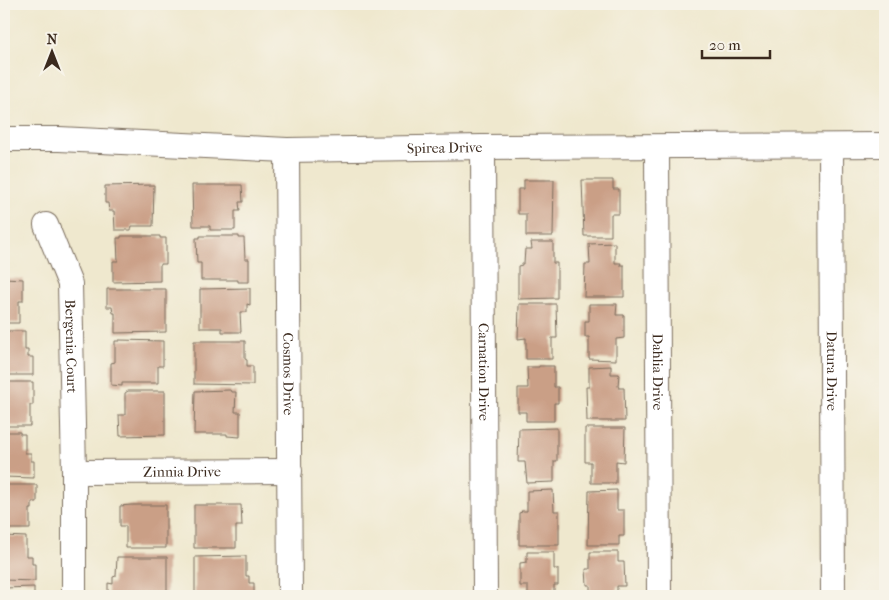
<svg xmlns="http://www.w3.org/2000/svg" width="889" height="600" font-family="'IM FELL French Canon',serif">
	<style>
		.building { fill: #ca9f86 }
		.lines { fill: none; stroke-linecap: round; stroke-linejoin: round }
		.minor-casing { stroke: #7a6c5c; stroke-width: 26 }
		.minor { stroke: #fff; stroke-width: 24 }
		.labels { text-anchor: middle; stroke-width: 4; stroke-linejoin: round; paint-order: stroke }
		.street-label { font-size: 14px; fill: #3b2a1e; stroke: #f7f3e8 }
	</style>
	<rect width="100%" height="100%" fill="#f7f3e8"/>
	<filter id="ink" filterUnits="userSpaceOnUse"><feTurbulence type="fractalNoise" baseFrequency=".02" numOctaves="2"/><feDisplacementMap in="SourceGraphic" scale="10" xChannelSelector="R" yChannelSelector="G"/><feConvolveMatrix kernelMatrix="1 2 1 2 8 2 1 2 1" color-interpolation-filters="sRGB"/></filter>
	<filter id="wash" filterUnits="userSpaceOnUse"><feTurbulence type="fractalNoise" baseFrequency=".0096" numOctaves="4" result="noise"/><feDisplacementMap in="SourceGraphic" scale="20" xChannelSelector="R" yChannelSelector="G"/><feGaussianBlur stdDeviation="1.12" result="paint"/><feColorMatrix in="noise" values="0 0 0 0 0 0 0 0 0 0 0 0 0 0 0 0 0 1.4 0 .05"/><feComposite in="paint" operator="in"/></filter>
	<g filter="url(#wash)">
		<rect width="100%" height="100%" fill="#efe8ce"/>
		<g id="blocks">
			<!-- building -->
			<g class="building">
				<path d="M 524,180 L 554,180 L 553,236 L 526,236 L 526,214 L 518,214 L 518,189 L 524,189 Z"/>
				<path d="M 582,180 L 613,180 L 613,189 L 619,189 L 619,214 L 611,214 L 611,236 L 584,236 Z"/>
				<path d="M 154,185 L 153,226 L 132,226 L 131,230 L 115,230 L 114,211 L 109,211 L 108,203 L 105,203 L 105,186 Z"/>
				<path d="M 192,185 L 242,185 L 243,202 L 239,202 L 240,211 L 235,211 L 235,230 L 210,230 L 210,226 L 193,226 Z"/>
				<path d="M 121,236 L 160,236 L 160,238 L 166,238 L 166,264 L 160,264 L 160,281 L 113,282 L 113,261 L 118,261 L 117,238 L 121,238 Z"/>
				<path d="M 200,236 L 239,236 L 239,238 L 244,238 L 245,259 L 249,259 L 249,282 L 238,282 L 238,280 L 201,280 L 201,263 L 197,263 L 196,238 L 200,238 Z"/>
				<path d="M 531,242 L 553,242 L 553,263 L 557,263 L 557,298 L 518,299 L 518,266 L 522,265 L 522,263 L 524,263 L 525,249 L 532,249 Z"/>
				<path d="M 615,243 L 615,263 L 621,263 L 620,265 L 624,265 L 624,297 L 584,297 L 585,264 L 590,264 L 589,244 Z"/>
				<path d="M 4,278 L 23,279 L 23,301 L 19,301 L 19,323 L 4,323 Z"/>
				<path d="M 250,288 L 250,305 L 247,304 L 247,312 L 240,312 L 241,332 L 222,332 L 222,328 L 200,328 L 200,289 Z"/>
				<path d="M 107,289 L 166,289 L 166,332 L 115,333 L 115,313 L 113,313 L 112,307 L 107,307 Z"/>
				<path d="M 519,304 L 556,304 L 557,338 L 552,338 L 552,359 L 526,359 L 526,338 L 518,339 Z"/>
				<path d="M 589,304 L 617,304 L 616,315 L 624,315 L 624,338 L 616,339 L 616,360 L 589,359 L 589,337 L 585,337 L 585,321 L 589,321 Z"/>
				<path d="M 4,331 L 25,331 L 25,350 L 28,350 L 28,357 L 33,357 L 33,375 L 4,375 Z"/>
				<path d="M 119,340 L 163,341 L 163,366 L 158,366 L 158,383 L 122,383 L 122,386 L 111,385 L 111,363 L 115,362 L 115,341 L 119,341 Z"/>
				<path d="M 194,341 L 245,341 L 245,359 L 247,360 L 247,366 L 253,366 L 253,385 L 194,384 Z"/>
				<path d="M 539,366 L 554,366 L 554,387 L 558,387 L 558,403 L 554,403 L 554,421 L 526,421 L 526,412 L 518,412 L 518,388 L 528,388 L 527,367 L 539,367 Z"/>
				<path d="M 611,366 L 611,374 L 619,374 L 618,386 L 619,388 L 624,388 L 625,421 L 587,421 L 586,387 L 589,387 L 589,367 Z"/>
				<path d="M 4,382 L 33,382 L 33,405 L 30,405 L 30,426 L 4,426 Z"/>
				<path d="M 230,390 L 231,392 L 236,392 L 235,412 L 240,412 L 240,437 L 227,436 L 227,434 L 194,434 L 195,391 Z"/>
				<path d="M 128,391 L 165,391 L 165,435 L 120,436 L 119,415 L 125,415 L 125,393 Z"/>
				<path d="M 557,428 L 557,461 L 554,461 L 554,482 L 527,483 L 525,462 L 518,462 L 519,429 Z"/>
				<path d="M 585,428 L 625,428 L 624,462 L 616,461 L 616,483 L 591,483 L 591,462 L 585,462 Z"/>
				<path d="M 6,432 L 20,432 L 20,434 L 25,434 L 25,453 L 31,453 L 31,461 L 34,461 L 34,478 L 4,477 L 4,436 L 6,436 Z"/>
				<path d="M 4,485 L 37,485 L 37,502 L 32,502 L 32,509 L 30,509 L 30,529 L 4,529 Z"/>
				<path d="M 553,490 L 554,511 L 559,511 L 559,545 L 519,545 L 519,513 L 522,512 L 521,511 L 527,511 L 527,491 Z"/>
				<path d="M 617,490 L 617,510 L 624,510 L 624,536 L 619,536 L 619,545 L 588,545 L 589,491 Z"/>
				<path d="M 131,505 L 166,505 L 166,548 L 126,548 L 126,526 L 120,526 L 120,506 Z"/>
				<path d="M 194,505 L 241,505 L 242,526 L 236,526 L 236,548 L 194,548 Z"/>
				<path d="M 4,536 L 26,537 L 26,556 L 32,556 L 32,564 L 35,564 L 35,581 L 4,580 Z"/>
				<path d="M 527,552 L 554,552 L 554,569 L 558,569 L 558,585 L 554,585 L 554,596 L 528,596 L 528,586 L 520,586 L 520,563 L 527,562 Z"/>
				<path d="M 590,552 L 618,552 L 618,562 L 624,562 L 625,586 L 617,586 L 617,596 L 590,596 L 590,585 L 587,585 L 586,569 L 590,569 Z"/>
				<path d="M 246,556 L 246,576 L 249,576 L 249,583 L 254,583 L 254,596 L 195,596 L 195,557 Z"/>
				<path d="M 117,557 L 167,557 L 167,596 L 108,596 L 108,583 L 113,584 L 113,577 L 116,576 Z"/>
				<path d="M 34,587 L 34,596 L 4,596 L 4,588 Z"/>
			</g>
		</g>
	</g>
	<g filter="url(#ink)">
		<use href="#blocks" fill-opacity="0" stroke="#7a6c5c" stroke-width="1"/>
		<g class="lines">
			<defs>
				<g id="minor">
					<path id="s1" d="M 4,139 L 59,139 L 287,150 L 483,147 L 885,145"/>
					<path id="s2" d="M 831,146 L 833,596"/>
					<path id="s3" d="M 483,147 L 485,596"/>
					<path id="s4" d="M 657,147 L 659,596"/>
					<path id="s5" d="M 287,150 L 290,596"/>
					<path id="s6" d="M 46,225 L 70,284 L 74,472 L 74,596"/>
					<path id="s7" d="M 74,472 L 290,471"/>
				</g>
			</defs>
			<!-- minor casing -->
			<use href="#minor" class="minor-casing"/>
			<!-- minor -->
			<use href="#minor" class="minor"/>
		</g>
	</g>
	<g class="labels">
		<!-- street labels -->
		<g class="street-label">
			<text dy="5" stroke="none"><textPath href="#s1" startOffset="441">Spirea Drive</textPath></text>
			<text dy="5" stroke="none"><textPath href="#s6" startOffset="126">Bergenia Court</textPath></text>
			<text dy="5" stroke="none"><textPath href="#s2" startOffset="225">Datura Drive</textPath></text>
			<text dy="5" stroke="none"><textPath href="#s3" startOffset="225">Carnation Drive</textPath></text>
			<text dy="5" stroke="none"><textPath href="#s4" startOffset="225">Dahlia Drive</textPath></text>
			<text dy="5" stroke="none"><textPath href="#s5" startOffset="224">Cosmos Drive</textPath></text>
			<text dy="5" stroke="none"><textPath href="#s7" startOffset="108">Zinnia Drive</textPath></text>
		</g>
	</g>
	<!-- margin -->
	<rect width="889" height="600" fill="none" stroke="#f7f3e8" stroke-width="20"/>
	<!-- north arrow -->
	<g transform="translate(52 52)" stroke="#f7f3e8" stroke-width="4" paint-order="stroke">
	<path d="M0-4L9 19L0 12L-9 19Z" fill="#3b2a1e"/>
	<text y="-8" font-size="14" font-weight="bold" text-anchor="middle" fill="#3b2a1e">N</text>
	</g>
	<!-- scale -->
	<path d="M702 50v8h68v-8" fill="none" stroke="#3b2a1e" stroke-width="2.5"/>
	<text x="709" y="50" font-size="15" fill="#3b2a1e" stroke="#f7f3e8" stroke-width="4" paint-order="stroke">20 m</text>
</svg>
